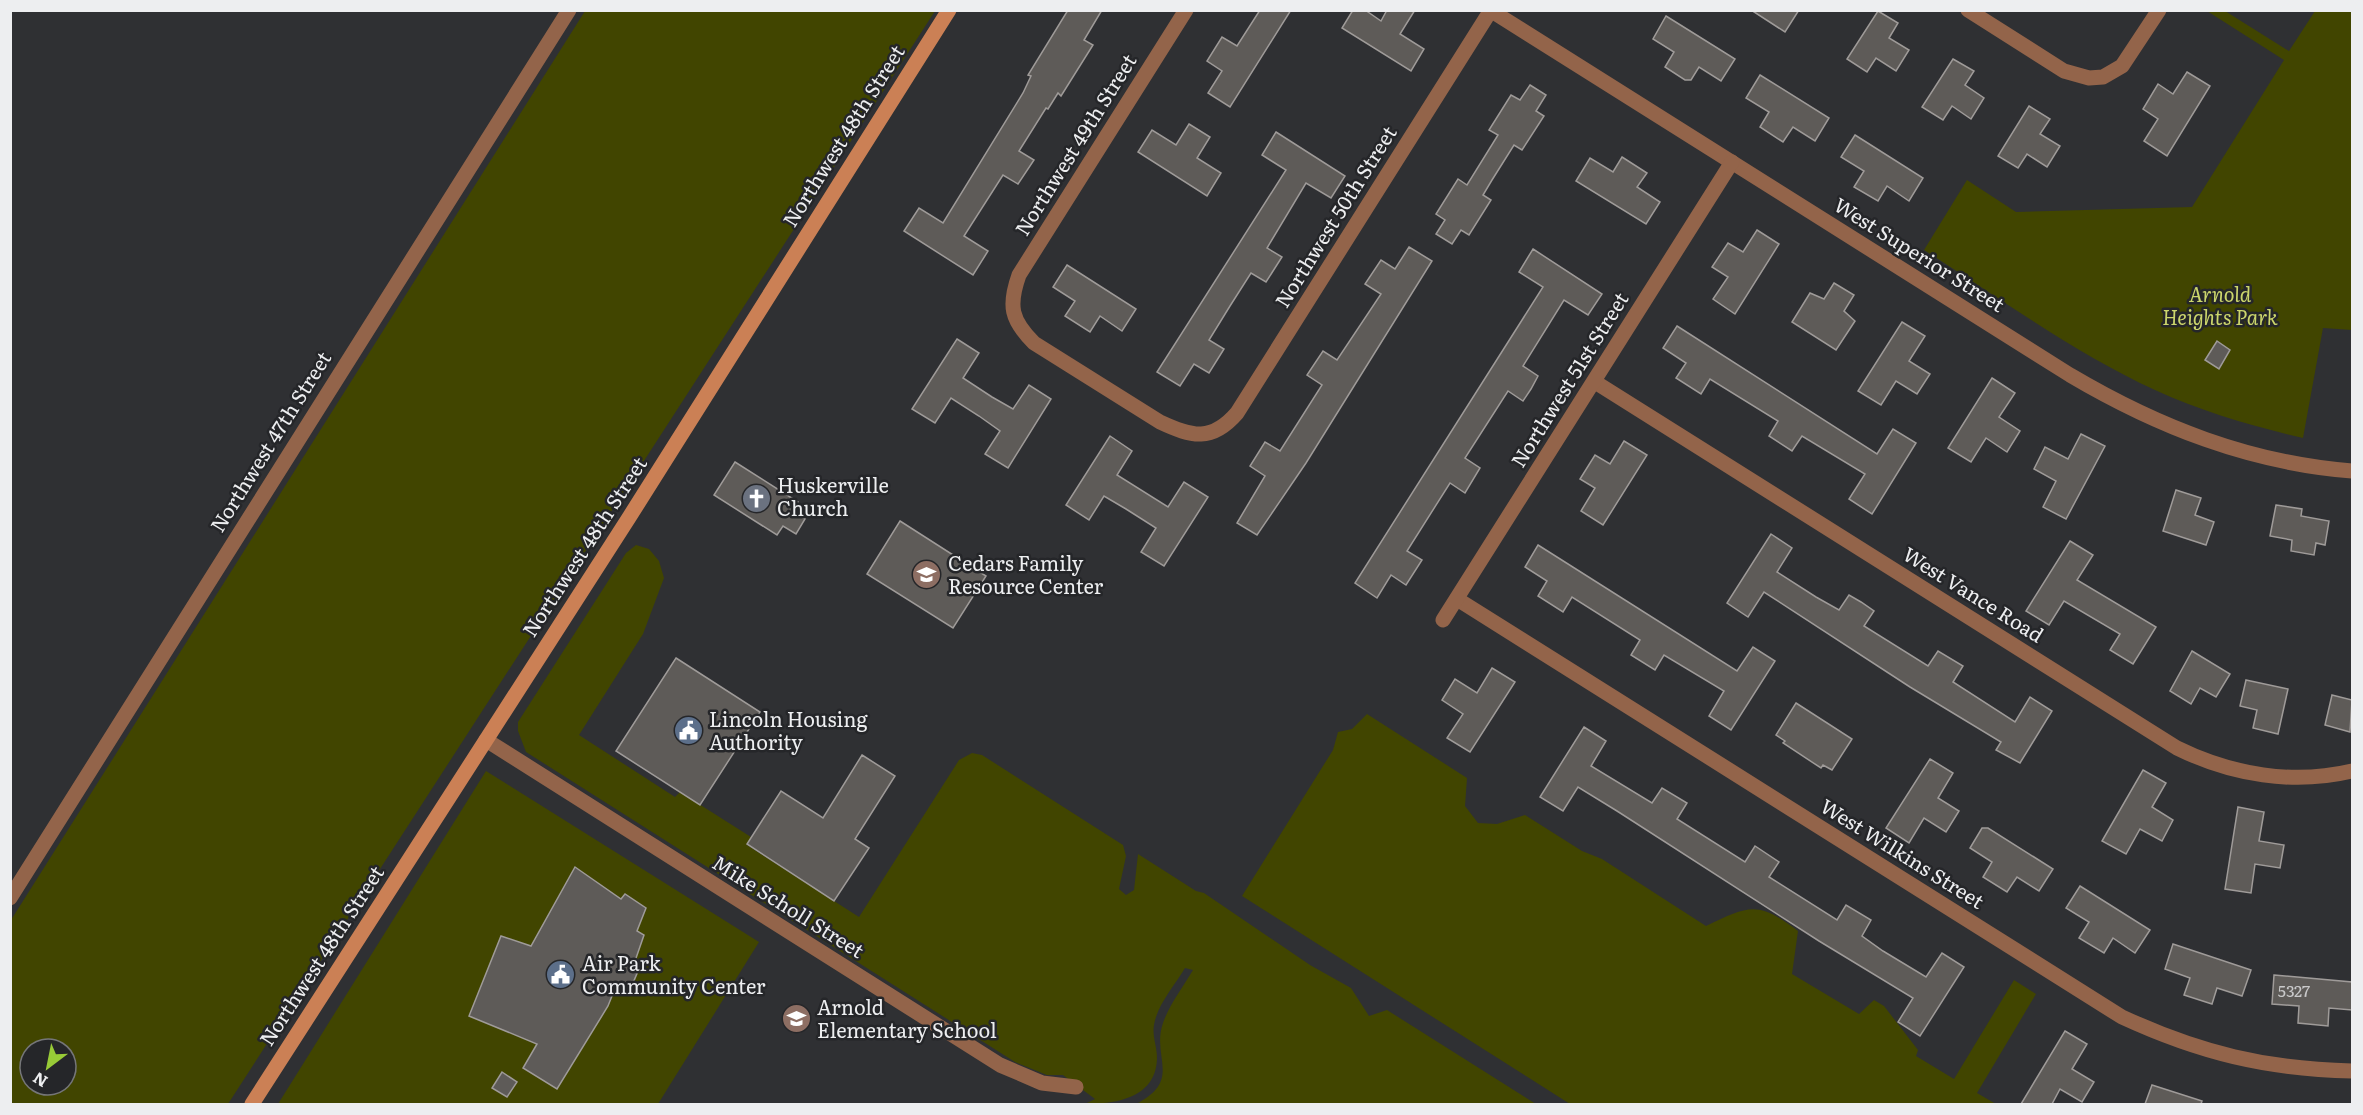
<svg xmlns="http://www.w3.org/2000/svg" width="2363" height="1115" font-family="Literata,serif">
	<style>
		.green { fill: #414500; fill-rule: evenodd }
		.building { fill: #5e5b58; stroke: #9f9b99; stroke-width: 1.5 }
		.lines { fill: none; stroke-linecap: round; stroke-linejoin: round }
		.minor { stroke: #93644a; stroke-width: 15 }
		.secondary { stroke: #cb8055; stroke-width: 15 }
		.labels { text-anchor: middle; stroke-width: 5; stroke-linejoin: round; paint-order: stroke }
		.number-label { font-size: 16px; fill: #c9c9ca }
		.street-label { font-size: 20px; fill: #edeef0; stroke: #252629 }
		.park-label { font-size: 20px; font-style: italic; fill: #ccd66c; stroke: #252629 }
		.poi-label { font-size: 20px; fill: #edeef0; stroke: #252629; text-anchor: start }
	</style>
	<rect width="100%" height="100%" fill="#2f3033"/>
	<!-- green -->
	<g class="green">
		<path d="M 585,11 L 935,11 L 228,1104 L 11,1104 L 11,920 ZM 30,1049 L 66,1049 L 66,1085 L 30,1085 Z"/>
		<path d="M 2207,11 L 2225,11 L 2289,51 L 2315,11 L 2352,11 L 2352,330 L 2323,328 L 2303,438 C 2252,426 2203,412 2155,390 C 2076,354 1998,297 1924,250 L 1967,180 L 2016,212 L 2192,207 L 2284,60 Z"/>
		<path d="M 636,545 L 649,549 L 659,561 L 664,578 L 643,634 L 579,735 L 675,797 L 680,792 L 751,837 L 747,845 L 859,917 L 959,760 L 972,753 L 982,755 L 1123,845 L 1126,856 L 1119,889 L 1126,895 L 1134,890 L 1138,854 L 1196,891 L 1204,893 L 1310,965 L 1351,988 L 1369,1016 L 1387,1010 L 1536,1104 L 1136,1104 C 1183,1080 1151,1057 1163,1023 C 1169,1005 1183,987 1193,970 L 1185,968 C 1175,985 1157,1005 1154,1025 C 1152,1036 1157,1047 1157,1057 C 1157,1097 1118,1104 1085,1104 L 1095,1099 L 1063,1075 L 1047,1075 L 1015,1062 L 526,752 L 518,731 L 518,722 L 626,553 Z"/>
		<path d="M 1367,714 L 1467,778 L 1465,806 L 1478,823 L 1497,824 L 1525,815 L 1582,851 L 1602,859 L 1706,926 C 1750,905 1758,901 1798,931 L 1792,974 L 1859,1014 L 1874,1000 L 1884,1006 L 1918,1050 L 1916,1056 L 1954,1079 L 2014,980 L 2036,994 L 1977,1093 L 1996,1104 L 1570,1104 L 1242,896 L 1333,750 L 1338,732 L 1352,729 Z"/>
		<path d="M 486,771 L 759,942 L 658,1104 L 278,1104 Z"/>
	</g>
	<!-- building -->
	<g class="building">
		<path d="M 1068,10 L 1102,10 L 1084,40 L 1093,45 L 1061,96 L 1058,93 L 1048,109 L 1046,108 L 1019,151 L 1034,160 L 1018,184 L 1003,175 L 964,236 L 988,251 L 973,275 L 904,231 L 919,208 L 943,223 L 1023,93 L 1031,76 L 1028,75 Z"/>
		<path d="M 1260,10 L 1291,10 L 1230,107 L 1208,93 L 1222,71 L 1207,61 L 1222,37 L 1237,46 Z"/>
		<path d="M 1353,10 L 1365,10 L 1381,21 L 1387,10 L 1415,10 L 1400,34 L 1424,49 L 1411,71 L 1342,28 Z"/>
		<path d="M 1751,10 L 1799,10 L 1785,32 Z"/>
		<path d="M 1878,11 L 1898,23 L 1889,38 L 1909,50 L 1896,71 L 1876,58 L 1867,72 L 1847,59 Z"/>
		<path d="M 1666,16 L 1735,59 L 1721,81 L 1699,67 L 1691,80 L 1685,80 L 1665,67 L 1674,52 L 1653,39 Z"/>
		<path d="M 1953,59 L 1974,71 L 1965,85 L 1984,98 L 1971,119 L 1952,106 L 1943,120 L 1922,107 Z"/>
		<path d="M 2187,72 L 2210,86 L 2167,156 L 2144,141 L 2158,119 L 2143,109 L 2158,84 L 2173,94 Z"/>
		<path d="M 1760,75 L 1829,118 L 1815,141 L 1793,127 L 1783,142 L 1760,127 L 1769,112 L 1746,98 Z"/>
		<path d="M 1530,85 L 1546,95 L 1536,111 L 1544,116 L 1522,150 L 1514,145 L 1492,180 L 1483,195 L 1491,200 L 1469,235 L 1461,230 L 1452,244 L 1436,234 L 1445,220 L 1436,214 L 1458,179 L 1467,185 L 1498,135 L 1489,130 L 1511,95 L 1520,100 Z"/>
		<path d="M 2029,106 L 2050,119 L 2040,134 L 2060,146 L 2047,167 L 2027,154 L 2018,168 L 1998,156 Z"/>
		<path d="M 1189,124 L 1210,137 L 1197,158 L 1221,173 L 1207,196 L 1138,152 L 1152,130 L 1176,145 Z"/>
		<path d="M 1276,132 L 1345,176 L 1331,198 L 1306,183 L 1267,248 L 1282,257 L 1266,282 L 1251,273 L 1230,306 L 1209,340 L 1224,349 L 1209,373 L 1194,364 L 1180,386 L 1157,372 L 1286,170 L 1262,155 Z"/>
		<path d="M 1855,135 L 1923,178 L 1909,201 L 1887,186 L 1878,201 L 1854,187 L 1864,171 L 1841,157 Z"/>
		<path d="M 1622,157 L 1647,173 L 1637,187 L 1660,202 L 1646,224 L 1576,181 L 1590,158 L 1613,172 Z"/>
		<path d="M 1757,230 L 1779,244 L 1735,314 L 1713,299 L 1728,277 L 1712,267 L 1728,243 L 1743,252 Z"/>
		<path d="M 1409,247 L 1432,261 L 1306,463 L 1257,535 L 1237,523 L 1265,476 L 1250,466 L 1265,442 L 1280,451 L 1322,385 L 1307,375 L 1323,351 L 1337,360 L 1381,294 L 1365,284 L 1381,260 L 1395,269 Z"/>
		<path d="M 1533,249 L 1602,294 L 1588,315 L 1564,300 L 1523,366 L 1538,376 L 1531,389 L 1523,401 L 1508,391 L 1465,458 L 1480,468 L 1465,493 L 1450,483 L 1407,551 L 1422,560 L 1406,585 L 1391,575 L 1377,598 L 1355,583 L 1543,287 L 1519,272 Z"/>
		<path d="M 1067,265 L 1136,309 L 1122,331 L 1100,316 L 1090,332 L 1065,316 L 1075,301 L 1053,287 Z"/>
		<path d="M 1834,283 L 1854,295 L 1844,311 L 1855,321 L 1836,350 L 1792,322 L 1810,293 L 1824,299 Z"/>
		<path d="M 1902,322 L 1925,336 L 1909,361 L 1930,374 L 1917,394 L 1896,381 L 1881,405 L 1858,391 Z"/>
		<path d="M 1677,326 L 1877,454 L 1893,429 L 1916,443 L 1872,514 L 1849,499 L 1865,474 L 1802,436 L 1792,451 L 1769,436 L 1778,421 L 1710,379 L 1701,394 L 1676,378 L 1686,363 L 1663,348 Z"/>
		<path d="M 957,339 L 979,353 L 963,378 L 992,397 L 1013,409 L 1029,385 L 1051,399 L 1008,468 L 985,454 L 1000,431 L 979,416 L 951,398 L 935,423 L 912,409 Z"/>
		<path d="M 2217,341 L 2230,350 L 2219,369 L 2205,360 Z"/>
		<path d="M 1992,378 L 2015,393 L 1999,417 L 2020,431 L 2007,452 L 1986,438 L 1971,462 L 1948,448 Z"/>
		<path d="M 2081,434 L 2105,446 L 2066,519 L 2043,507 L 2056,481 L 2034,469 L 2045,447 L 2068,459 Z"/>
		<path d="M 1110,436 L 1132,451 L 1117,475 L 1168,507 L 1184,482 L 1208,497 L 1164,566 L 1141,552 L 1156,528 L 1126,509 L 1104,496 L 1089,520 L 1066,505 Z"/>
		<path d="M 1624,441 L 1647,455 L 1603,525 L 1581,511 L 1595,488 L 1580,479 L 1595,455 L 1610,464 Z"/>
		<path d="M 735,462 L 798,502 L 792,511 L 805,519 L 796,534 L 783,526 L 777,535 L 714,495 Z"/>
		<path d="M 2176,490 L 2201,498 L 2195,515 L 2214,522 L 2206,545 L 2163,531 Z"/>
		<path d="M 2276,505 L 2302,509 L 2301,516 L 2329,521 L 2325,545 L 2316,543 L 2314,555 L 2291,551 L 2292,540 L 2270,536 Z"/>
		<path d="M 900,521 L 986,576 L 953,628 L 867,574 Z"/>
		<path d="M 1771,534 L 1792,548 L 1777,572 L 1816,597 L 1839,610 L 1849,595 L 1861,602 L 1874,611 L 1864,626 L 1928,666 L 1938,651 L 1963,666 L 1953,682 L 2015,722 L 2030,697 L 2052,711 L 2020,763 L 1996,750 L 2001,742 L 1910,687 L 1764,592 L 1748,617 L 1727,603 Z"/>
		<path d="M 2070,541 L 2093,555 L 2077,580 L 2156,627 L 2133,664 L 2110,650 L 2120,634 L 2064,601 L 2049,625 L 2026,611 Z"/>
		<path d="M 1538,545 L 1737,671 L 1753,647 L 1775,661 L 1731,730 L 1709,716 L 1724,691 L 1664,655 L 1655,670 L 1631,655 L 1640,640 L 1572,597 L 1563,612 L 1538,596 L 1547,581 L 1525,567 Z"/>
		<path d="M 2192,651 L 2230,674 L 2216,697 L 2200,688 L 2191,704 L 2170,691 Z"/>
		<path d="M 676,658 L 760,712 L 700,805 L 616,751 Z"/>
		<path d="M 1492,668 L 1515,682 L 1470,752 L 1447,738 L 1463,714 L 1442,700 L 1455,679 L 1477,693 Z"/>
		<path d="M 2246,680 L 2288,689 L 2278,734 L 2253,728 L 2257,710 L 2240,706 Z"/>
		<path d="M 2332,695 L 2352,700 L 2350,732 L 2325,725 Z"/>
		<path d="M 1796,703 L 1852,739 L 1832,770 L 1823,765 L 1821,768 L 1783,743 L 1785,741 L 1776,735 Z"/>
		<path d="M 1584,727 L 1606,741 L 1591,766 L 1652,803 L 1662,788 L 1687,803 L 1677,819 L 1745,862 L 1755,846 L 1779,862 L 1769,877 L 1837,920 L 1846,905 L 1871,920 L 1862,936 L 1883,951 L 1926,977 L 1942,953 L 1964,967 L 1920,1036 L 1898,1022 L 1913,998 L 1819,941 L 1617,811 L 1578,787 L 1563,811 L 1540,797 Z"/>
		<path d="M 862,755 L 895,776 L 855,839 L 869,848 L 834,901 L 747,844 L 781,791 L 823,818 Z"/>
		<path d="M 1930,759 L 1953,773 L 1938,798 L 1959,811 L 1946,832 L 1924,818 L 1909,843 L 1886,828 Z"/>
		<path d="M 2143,770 L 2166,783 L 2152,807 L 2173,820 L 2162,841 L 2140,829 L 2126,854 L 2102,841 Z"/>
		<path d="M 2238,807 L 2264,812 L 2259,841 L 2284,845 L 2280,868 L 2255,864 L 2251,893 L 2225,889 Z"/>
		<path d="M 1982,828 L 1988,828 L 2053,869 L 2039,891 L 2017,877 L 2007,892 L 1983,877 L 1992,862 L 1970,848 Z"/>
		<path d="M 575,867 L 621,899 L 625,894 L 646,908 L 637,931 L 644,935 L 635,961 L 641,964 L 630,990 L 616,986 L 608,1006 L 557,1089 L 523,1068 L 537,1044 L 469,1016 L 501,936 L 531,946 Z"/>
		<path d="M 2080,886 L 2150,930 L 2135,953 L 2113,938 L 2104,953 L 2079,938 L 2089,922 L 2066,908 Z"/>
		<path d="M 2173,944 L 2251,970 L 2242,996 L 2217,988 L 2212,1004 L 2184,995 L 2190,978 L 2165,969 Z"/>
		<path d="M 2274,975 L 2352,982 L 2352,1010 L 2329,1008 L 2328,1026 L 2298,1023 L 2299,1006 L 2272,1004 Z"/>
		<path d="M 2065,1031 L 2087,1044 L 2072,1069 L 2094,1082 L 2082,1102 L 2060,1089 L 2052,1104 L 2021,1104 Z"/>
		<path d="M 502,1072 L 517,1082 L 507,1097 L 492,1088 Z"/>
		<path d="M 2152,1085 L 2202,1101 L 2201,1104 L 2145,1104 Z"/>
	</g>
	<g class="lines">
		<!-- minor -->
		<g class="minor">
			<path d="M 1186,10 L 1019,275 C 1008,306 1011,320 1034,343 L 1160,422 C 1192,437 1212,442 1237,413 L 1491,10"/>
			<path d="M 1490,10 L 2070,375 C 2158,427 2250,463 2352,471"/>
			<path d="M 1968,10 L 2064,71 L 2089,78 L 2103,77 L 2122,66 L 2159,10"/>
			<path d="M 1595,382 L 2177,748 C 2232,775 2293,785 2352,771"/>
			<path d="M 1457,599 L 2122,1017 C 2200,1053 2266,1069 2352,1071"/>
			<path d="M 1443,620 L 1732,162"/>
			<path d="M 486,740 L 1000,1065 L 1042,1083 L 1076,1087"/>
			<path d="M 10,898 L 569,10"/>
		</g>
		<!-- secondary -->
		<path class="secondary" d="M 252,1104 L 630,516 L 949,10"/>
	</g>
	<!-- icons -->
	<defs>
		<symbol id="church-disc" viewBox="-11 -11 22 22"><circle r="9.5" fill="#6b7280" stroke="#252629"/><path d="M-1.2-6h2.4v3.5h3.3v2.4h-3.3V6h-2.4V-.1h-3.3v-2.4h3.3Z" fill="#fff"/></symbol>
		<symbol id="school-disc" viewBox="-11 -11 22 22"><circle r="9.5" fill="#8d6e63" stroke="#252629"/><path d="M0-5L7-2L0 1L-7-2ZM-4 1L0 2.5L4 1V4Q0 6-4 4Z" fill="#fff"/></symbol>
		<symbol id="civic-disc" viewBox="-11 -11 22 22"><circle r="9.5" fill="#5c6f8a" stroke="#252629"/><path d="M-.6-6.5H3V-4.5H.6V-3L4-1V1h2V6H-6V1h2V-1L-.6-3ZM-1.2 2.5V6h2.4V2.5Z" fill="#fff"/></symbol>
	</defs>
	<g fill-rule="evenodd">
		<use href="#church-disc" x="740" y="482" width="33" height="33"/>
		<use href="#school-disc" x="910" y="558" width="33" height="33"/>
		<use href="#civic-disc" x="672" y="714" width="33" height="33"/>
		<use href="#civic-disc" x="544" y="958" width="33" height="33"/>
		<use href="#school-disc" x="780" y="1002" width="33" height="33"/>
	</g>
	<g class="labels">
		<!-- number labels -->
		<g class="number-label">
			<text x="2294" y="997">5327</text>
		</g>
		<!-- street labels -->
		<g class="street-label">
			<text transform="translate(844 136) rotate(-58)" y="7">Northwest 48th Street</text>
			<text transform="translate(1076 145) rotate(-58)" y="7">Northwest 49th Street</text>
			<text transform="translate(1336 217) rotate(-58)" y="7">Northwest 50th Street</text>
			<text transform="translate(1919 255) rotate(32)" y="7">West Superior Street</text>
			<text transform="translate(1570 380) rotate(-58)" y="7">Northwest 51st Street</text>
			<text transform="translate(271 442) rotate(-58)" y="7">Northwest 47th Street</text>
			<text transform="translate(585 547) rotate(-57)" y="7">Northwest 48th Street</text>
			<text transform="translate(1973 595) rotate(32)" y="7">West Vance Road</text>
			<text transform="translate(1902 854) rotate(32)" y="7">West Wilkins Street</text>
			<text transform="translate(788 907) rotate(32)" y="7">Mike Scholl Street</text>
			<text transform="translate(322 956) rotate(-57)" y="7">Northwest 48th Street</text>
		</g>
		<!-- park labels -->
		<g class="park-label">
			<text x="2220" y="302">Arnold<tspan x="2220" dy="23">Heights Park</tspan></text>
		</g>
		<!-- poi labels -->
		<g class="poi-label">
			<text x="777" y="493">Huskerville<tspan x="777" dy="23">Church</tspan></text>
			<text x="948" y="571">Cedars Family<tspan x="948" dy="23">Resource Center</tspan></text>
			<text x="709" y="727">Lincoln Housing<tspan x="709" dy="23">Authority</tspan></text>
			<text x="582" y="971">Air Park<tspan x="582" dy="23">Community Center</tspan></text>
			<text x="817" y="1015">Arnold<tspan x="817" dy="23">Elementary School</tspan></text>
		</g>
	</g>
	<!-- border -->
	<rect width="2363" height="1115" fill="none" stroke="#edeef0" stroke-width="24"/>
	<!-- north arrow -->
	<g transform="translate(48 1067) rotate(212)"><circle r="28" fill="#252629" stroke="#757679" stroke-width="1.5"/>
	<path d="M0-4.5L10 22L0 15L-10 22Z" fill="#98cb37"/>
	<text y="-9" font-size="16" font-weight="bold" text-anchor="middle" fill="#edeef0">N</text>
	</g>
</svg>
